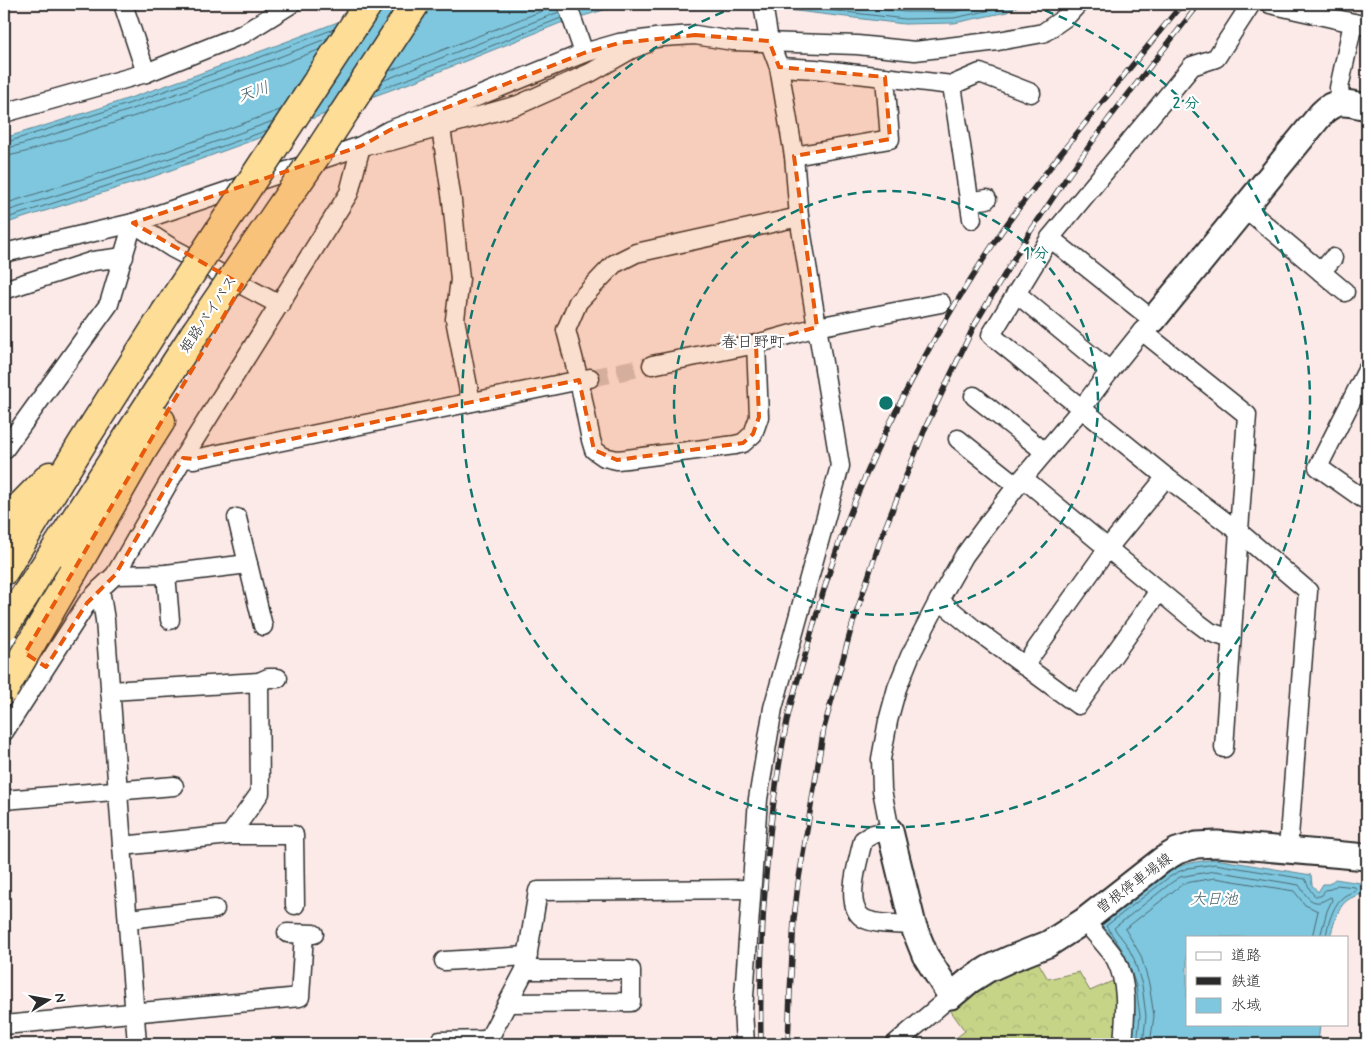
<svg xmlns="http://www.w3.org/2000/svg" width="1371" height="1048" font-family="Mynerve,'Klee One',sans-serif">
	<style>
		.forest { fill: url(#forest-crowns); stroke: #78805a }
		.water { fill: #7ec7de; stroke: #5d8996 }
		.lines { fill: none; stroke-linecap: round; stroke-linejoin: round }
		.shore { stroke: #4c6973; stroke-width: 1 }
		.street-tunnel { stroke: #d2c4c2; stroke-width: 18; stroke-dasharray: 18 9; stroke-linecap: butt }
		.street-casing { stroke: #2b2b2b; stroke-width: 21 }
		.secondary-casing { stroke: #2b2b2b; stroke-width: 29 }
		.highway-casing { stroke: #2b2b2b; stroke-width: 31 }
		.street { stroke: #fff; stroke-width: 18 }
		.secondary { stroke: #fff; stroke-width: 25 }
		.highway { stroke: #fedd96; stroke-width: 28 }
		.rail-casing { stroke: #2b2b2b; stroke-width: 5.5 }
		.rail { stroke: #fff; stroke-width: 4; stroke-dasharray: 11; stroke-linecap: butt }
		.highway-bridge-casing { stroke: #2b2b2b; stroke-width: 31; stroke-linecap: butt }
		.highway-bridge { stroke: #fedd96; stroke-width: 28 }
		.marked { fill: #e8590c; fill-opacity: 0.2; stroke: #e8590c; stroke-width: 4; stroke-dasharray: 10 6; stroke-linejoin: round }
		.ring { fill: none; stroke: #0f766e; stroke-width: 2.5; stroke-dasharray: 9 6 }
		.labels { text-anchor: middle; stroke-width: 4.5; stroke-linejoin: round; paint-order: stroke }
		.street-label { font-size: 15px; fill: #2b2b2b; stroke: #fff }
		.water-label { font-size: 16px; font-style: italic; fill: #48626a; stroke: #fff }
		.neighbourhood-label { font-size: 16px; fill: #2b2b2b; stroke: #fff }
		.centre { fill: #0f766e; stroke: #fff; stroke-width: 2.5 }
		.ring-label { font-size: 15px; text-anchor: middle; font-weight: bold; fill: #0f766e; stroke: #fff; stroke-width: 4.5; stroke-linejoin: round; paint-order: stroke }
	</style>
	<defs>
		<pattern id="forest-crowns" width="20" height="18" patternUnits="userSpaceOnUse" patternTransform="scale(1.25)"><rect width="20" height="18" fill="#c6d488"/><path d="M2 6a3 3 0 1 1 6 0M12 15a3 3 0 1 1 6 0" fill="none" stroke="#aab676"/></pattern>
	</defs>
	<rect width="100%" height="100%" fill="#fceae8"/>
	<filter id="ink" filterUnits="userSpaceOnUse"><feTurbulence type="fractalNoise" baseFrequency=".02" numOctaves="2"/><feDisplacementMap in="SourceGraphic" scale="10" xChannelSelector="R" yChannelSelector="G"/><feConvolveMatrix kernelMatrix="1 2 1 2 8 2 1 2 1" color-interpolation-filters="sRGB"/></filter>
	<g filter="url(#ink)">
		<!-- forest -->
		<path class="forest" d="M 1038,962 L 1048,979 L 1079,972 L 1090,991 L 1115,980 L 1118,1011 L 1116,1044 L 948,1044 L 965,1031 L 950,1010 L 1005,974 Z"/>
		<!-- water -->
		<g class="water">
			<path d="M 384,4 L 1021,4 L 1007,12 L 954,23 L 904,24 L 755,6 L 687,4 L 607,9 L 563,22 L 418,80 L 152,177 L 4,224 L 4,138 C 133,100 259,53 384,4 Z"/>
			<path d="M 1215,859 L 1311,875 L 1312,885 L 1318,892 L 1323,884 L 1329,884 L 1335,879 L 1367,884 L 1367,894 C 1339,896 1337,914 1330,937 L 1187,937 L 1187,1024 L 1320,1024 L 1318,1044 L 1132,1044 L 1135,1016 L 1131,987 L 1097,926 L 1165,874 C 1181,863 1196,862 1215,859 Z"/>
		</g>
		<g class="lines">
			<!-- shore -->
			<g class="shore">
				<path d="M 777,4 L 905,19 L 954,18 L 1005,7 L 1011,4"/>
				<path d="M 831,4 L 905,12 L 953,12 L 991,4"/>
				<path d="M 896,4 L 905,5 L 954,4"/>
				<path d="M 389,71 L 557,5"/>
				<path d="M 382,81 L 559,12"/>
				<path d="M 377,90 L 416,76 L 561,18"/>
				<path d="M 4,143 L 128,104 L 266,55 L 334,29"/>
				<path d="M 4,149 L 23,144 L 130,110 L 269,61 L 328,38"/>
				<path d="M 4,157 L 25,152 L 132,117 L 271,68 L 321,49"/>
				<path d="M 4,204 L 145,159 L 280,110"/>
				<path d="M 4,212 L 148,166 L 273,121"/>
				<path d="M 4,219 L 150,172 L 268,130"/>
				<path d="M 1137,1044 L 1140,1016 L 1136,986 L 1128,962 L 1121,948 L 1106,926 L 1168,878 L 1178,872 L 1188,868 L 1215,864 L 1305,879 C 1308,883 1311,899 1320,896 C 1327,893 1320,893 1326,890 C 1327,889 1329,890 1330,889 C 1332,889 1336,886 1337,885 L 1355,887 L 1356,889 L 1355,891 C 1351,893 1344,895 1341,899 C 1333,906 1327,926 1326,937"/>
				<path d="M 1143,1044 L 1146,1016 L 1142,985 L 1134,959 L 1127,945 L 1114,928 L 1171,883 L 1180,877 L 1190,875 L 1215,871 L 1299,885 C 1304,892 1309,904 1320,902 C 1324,901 1328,898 1331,897 L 1332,900 L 1327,911 L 1320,937"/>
				<path d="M 1150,1044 L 1154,1016 L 1149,984 L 1141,956 L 1133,942 L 1125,929 L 1176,889 L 1183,884 L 1191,882 L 1215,878 L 1294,891 L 1305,905 L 1318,911 L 1312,937"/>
			</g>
			<!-- street-tunnel -->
			<path class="street-tunnel" d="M 591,378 L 652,365"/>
			<defs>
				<g id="street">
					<path d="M 123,4 L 146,73"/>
					<path d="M 567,4 L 584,53"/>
					<path d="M 1270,4 L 1367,26"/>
					<path d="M 779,67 L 815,69 L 952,85 L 980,73 L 1031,93"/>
					<path d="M 952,85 L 972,219"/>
					<path d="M 1341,102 L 1339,88 L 1353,23"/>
					<path d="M 4,113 L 146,73 L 243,34 L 291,4"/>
					<path d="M 441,128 L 452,201 L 460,279 L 455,319 L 471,402"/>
					<path d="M 794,156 L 890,139 L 885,77"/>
					<path d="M 969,202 L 987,199"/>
					<path d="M 1244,207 L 1345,292"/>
					<path d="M 133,223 L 172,248 L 280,305"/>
					<path d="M 1050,238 L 991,335 L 1166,477 L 1239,532 L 1308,591 L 1288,850"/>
					<path d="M 4,253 L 133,223 L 361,146 L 391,141 L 518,105 L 590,73 L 632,49 L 645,44"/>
					<path d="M 1321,272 L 1333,258"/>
					<path d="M 4,290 L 93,261 L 124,257"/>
					<path d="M 1016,293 L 1110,371"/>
					<path d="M 1142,331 L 1247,415 L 1224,748"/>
					<path d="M 756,344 L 759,417 L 753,434 L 743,443 L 735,445 L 627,459 L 617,460 L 604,457 L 594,450 L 591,440 L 579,380 L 566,330 L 578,302 L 614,264 L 636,253 L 799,217"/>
					<path d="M 652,365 L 756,344 L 817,327 L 941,303"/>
					<path d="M 1367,370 L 1318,467 L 1362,498 L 1367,490"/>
					<path d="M 974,396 L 1045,452"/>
					<path d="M 958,439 L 1017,486"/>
					<path d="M 4,450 L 109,304 L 133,223"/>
					<path d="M 183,458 L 194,459 L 590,378"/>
					<path d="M 1023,478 L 1194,620 L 1210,632 L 1231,639"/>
					<path d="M 237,518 L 248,564"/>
					<path d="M 166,574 L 170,620"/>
					<path d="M 115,575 L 166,574 L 248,564 L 263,626"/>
					<path d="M 100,589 L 105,620 L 137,1044"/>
					<path d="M 939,600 L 973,628 L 1078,705 L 1159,591"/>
					<path d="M 4,639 L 33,658"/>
					<path d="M 1024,666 L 1108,548 L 1166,477"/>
					<path d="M 259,682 L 268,678 L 278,678"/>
					<path d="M 110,691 L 259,682 L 260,793 L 230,835"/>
					<path d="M 4,732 L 87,603 L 100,589 L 115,575 L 183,458 L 349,193 L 361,146 L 390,130 L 457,105 L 584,53 L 619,43 L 663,37 L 695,35 L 733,41 L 857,45 L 915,51 L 998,41 L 1043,33 L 1066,17 L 1078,4"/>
					<path d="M 4,800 L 174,786"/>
					<path d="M 122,846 L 230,835 L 294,835 L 295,905"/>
					<path d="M 129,919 L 215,909"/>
					<path d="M 1084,921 C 1093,931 1110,949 1116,960 C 1129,986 1125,1016 1123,1044"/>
					<path d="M 913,925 C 900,924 874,925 863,918 C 843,905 859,859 863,840 L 873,834 L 890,831 L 882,790 L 881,759 L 888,721 L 897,688 L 910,656 L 939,600 L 964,556 L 983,530 L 1023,478 L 1082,408 L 1110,371 L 1142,331 L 1153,320 L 1050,238 L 1192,66 L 1216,58 L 1251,4"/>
					<path d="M 287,933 L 314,934"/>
					<path d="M 444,961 L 528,956"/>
					<path d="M 508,1003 L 631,1002 L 631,970 L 525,970"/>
					<path d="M 4,1025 L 300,997 L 304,934"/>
					<path d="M 440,1041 L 488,1040"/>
					<path d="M 486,1044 L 525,970 L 538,891 L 751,889"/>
					<path d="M 745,1044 L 743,1010 L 758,799 L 773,708 L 840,466 L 799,217 L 794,156 L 779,67 L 769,41 L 763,4"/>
					<path d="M 895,1044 L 951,996"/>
				</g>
				<g id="secondary">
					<path d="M 1153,320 L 1322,113 C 1337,98 1348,103 1367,107"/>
					<path d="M 890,831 L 913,925 L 925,955 L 951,996 L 969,981 L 988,969 L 1010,959 L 1048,944 L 1084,921 L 1162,860 L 1177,851 L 1196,845 L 1217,844 L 1367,857"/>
				</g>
				<g id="highway">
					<path d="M 4,523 L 50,476"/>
					<path d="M 4,571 L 83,442 L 165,313"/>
					<path d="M 73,572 L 142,451 L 161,421"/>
					<path d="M 4,627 L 50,558 L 195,333"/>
				</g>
			</defs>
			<!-- street casing -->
			<use href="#street" class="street-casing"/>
			<!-- secondary casing -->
			<use href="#secondary" class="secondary-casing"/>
			<!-- highway casing -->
			<use href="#highway" class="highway-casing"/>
			<!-- street -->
			<use href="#street" class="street"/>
			<!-- secondary -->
			<use href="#secondary" class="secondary"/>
			<!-- highway -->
			<use href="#highway" class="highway"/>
			<defs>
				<g id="rail">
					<path d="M 761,1044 C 759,936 766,828 787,721 C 792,697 800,673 807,649 C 822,593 839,537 862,484 C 900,395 948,311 1002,231 C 1020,205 1040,181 1058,157 C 1099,105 1141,55 1182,4"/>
					<path d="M 788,1044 L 790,993 L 794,919 L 798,884 L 824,728 L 852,626 L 881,538 L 927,424 L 975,324 L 1028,235 L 1067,177 L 1108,120 L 1199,4"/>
				</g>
			</defs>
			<!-- rail casing -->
			<use href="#rail" class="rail-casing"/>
			<!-- rail -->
			<use href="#rail" class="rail"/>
			<defs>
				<g id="highway-bridge">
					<path d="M 165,313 L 368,4"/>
					<path d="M 195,333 L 319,151 L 415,4"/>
					<path d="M 4,690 L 73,572"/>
				</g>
			</defs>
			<!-- highway-bridge casing -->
			<use href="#highway-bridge" class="highway-bridge-casing"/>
			<!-- highway-bridge -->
			<use href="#highway-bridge" class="highway-bridge"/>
		</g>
	</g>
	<!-- marked area -->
	<path class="marked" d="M 695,35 L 769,41 L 779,67 L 885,77 L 890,139 L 794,156 L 817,327 L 756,344 L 759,417 L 753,434 L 743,443 L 617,460 L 594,450 L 579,380 L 194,459 L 183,458 L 115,575 L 87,603 L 46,667 L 25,653 L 242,285 L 133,223 L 361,146 L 390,130 L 584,53 L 619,43 Z"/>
	<!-- distance rings -->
	<g class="ring">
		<circle cx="886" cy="403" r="212"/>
		<path d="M1031 5A424 424 0 1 1 741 5"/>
	</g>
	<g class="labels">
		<!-- street labels -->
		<g class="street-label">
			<text transform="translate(208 314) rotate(-56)" y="5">姫路バイパス</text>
			<text transform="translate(1134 883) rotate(-37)" y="5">曽根停車場線</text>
		</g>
		<!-- water labels -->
		<g class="water-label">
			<text transform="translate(253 91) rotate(-19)" y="6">天川</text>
			<text x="1214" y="904">大日池</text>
		</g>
		<!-- neighbourhood labels -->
		<g class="neighbourhood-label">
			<text x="753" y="347">春日野町</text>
		</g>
	</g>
	<circle cx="886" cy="403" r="8" class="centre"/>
	<g class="ring-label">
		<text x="1186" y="108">2 分</text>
		<text x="1036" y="258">1 分</text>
	</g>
	<!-- margin -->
	<rect width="1371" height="1048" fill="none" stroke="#fff" stroke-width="20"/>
	<rect x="10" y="10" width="1351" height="1028" fill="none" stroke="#2b2b2b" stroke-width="2" filter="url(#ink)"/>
	<!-- legend -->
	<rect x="1186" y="936" width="162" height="90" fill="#ffffff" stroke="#aaaaaa"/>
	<rect x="1196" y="952" width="25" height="8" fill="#ffffff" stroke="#aaaaaa"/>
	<text x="1231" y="960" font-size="15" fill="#2b2b2b">道路</text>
	<rect x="1196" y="977" width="25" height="8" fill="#2b2b2b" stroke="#aaaaaa"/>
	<text x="1231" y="986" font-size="15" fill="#2b2b2b">鉄道</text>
	<rect x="1196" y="998" width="25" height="15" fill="#7ec7de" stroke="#aaaaaa"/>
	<text x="1231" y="1010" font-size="15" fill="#2b2b2b">水域</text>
	<!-- north arrow -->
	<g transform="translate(48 1000) rotate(79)" stroke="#ffffff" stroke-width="4" paint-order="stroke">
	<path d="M0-4L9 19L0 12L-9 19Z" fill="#2b2b2b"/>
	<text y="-8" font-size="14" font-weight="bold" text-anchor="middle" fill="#2b2b2b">N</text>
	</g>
</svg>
